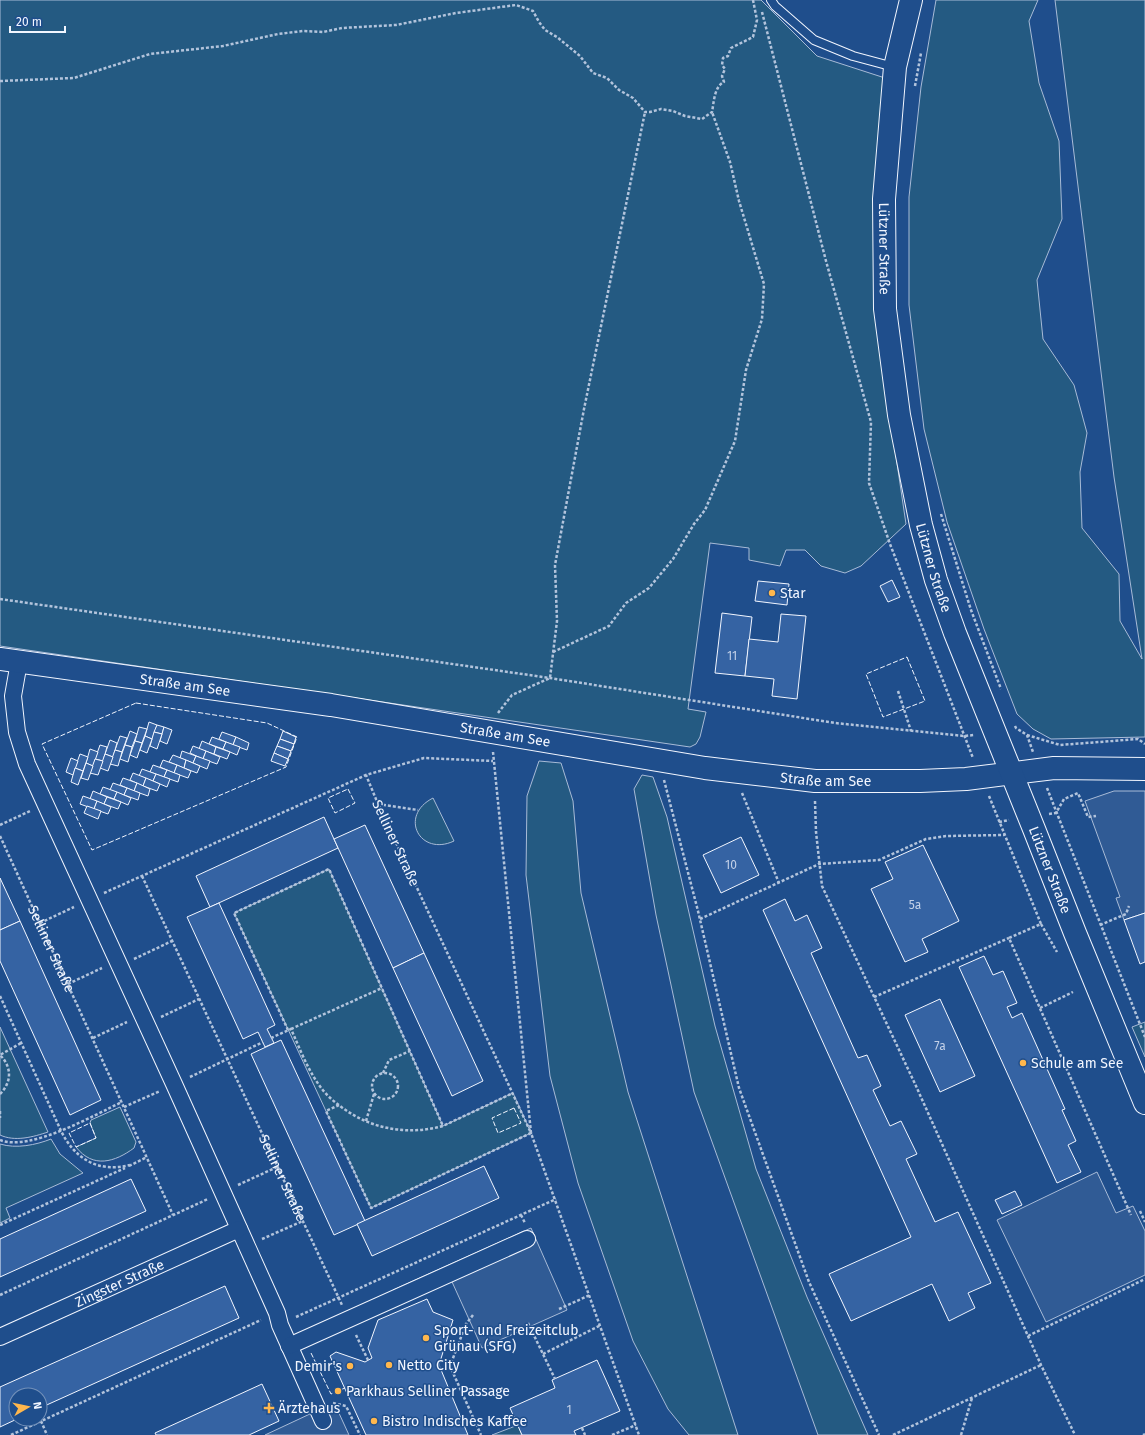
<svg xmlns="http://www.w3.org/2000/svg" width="1145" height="1435" font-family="'Fira Sans',sans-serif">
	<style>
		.green { fill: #245a82; stroke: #a8bbd7 }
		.parking { fill: #305b95; stroke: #a8bbd7 }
		.building { fill: #3563a3; stroke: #f2f6ff }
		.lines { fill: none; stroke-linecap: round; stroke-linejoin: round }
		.lane-casing { stroke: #f2f6ff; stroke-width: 10 }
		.street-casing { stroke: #f2f6ff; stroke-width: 18 }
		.secondary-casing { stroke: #f2f6ff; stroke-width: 24 }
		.primary-casing { stroke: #f2f6ff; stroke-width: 24 }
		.path { stroke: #b3c4dc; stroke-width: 2.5; stroke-dasharray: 3 2; stroke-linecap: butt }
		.lane { stroke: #1f4e8c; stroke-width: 8 }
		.street { stroke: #1f4e8c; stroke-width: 16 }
		.secondary { stroke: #1f4e8c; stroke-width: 22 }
		.primary { stroke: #1f4e8c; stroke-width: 22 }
		.fence { stroke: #f2f6ff; stroke-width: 1; stroke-dasharray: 5 2; stroke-linecap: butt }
		.poi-dot { fill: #ffb74d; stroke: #1f4e8c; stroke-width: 1.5 }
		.labels { text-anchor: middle; stroke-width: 3; stroke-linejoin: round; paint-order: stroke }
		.number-label { font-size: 12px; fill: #c3d1e8 }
		.street-label { font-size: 14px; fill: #f2f6ff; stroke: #1f4e8c }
		.poi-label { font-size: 14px; fill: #f2f6ff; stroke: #1f4e8c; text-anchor: start }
	</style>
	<rect width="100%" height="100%" fill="#1f4e8c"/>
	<!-- green -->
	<g class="green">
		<path d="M 0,0 L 761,0 L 817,56 L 885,78 L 890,416 L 906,524 L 861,566 L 845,573 L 821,566 L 805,550 L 786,550 L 780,566 L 749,560 L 749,548 L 710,543 L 688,709 L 706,712 L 700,737 L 696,744 L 690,747 L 0,646 Z"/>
		<path d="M 936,0 L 1038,0 L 1029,21 L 1039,83 L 1059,141 L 1062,219 L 1037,280 L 1043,339 L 1074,385 L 1087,433 L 1080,472 L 1082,528 L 1119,574 L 1120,621 L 1142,659 L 1114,477 L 1055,0 L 1145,0 L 1145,737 L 1051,739 L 1033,729 L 1017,714 L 984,629 L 947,522 L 924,429 L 909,305 L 909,197 L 921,87 Z"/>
		<path d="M 539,761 L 561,763 L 573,801 L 581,893 L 628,1092 L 738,1435 L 689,1435 L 668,1409 L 633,1341 L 578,1183 L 550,1076 L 526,875 L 527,796 Z"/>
		<path d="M 642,775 L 653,777 L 667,817 L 715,1026 L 756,1169 L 807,1297 L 868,1435 L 818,1435 L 694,1092 L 656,915 L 634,789 Z"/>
		<path d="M 433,798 L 454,841 C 420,857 398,816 433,798 Z"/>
		<path d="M 329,869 L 443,1126 L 513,1093 L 531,1133 L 371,1208 L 234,913 Z"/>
		<path d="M 1145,1022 L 1145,1057 L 1132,1027 Z"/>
		<path d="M 0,1027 L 48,1132 C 33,1137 15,1142 0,1135 Z"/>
		<path d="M 120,1107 L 136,1142 L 134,1148 C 115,1162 93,1169 76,1147 L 96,1138 L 90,1123 L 91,1120 Z"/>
		<path d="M 51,1139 L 60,1154 L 83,1173 L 6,1208 L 10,1218 L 0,1223 L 0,1144 C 16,1149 36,1145 51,1139 Z"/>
		<path d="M 518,1425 L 522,1435 L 492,1435 Z"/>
	</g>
	<!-- parking -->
	<g class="parking">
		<path d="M 1114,791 L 1145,791 L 1145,913 L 1124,920 L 1116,898 L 1120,897 L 1085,801 Z"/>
		<path d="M 1097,1172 L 1116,1213 L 1133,1206 L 1145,1231 L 1145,1275 L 1046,1322 L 997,1220 Z"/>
		<path d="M 531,1228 L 567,1310 L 482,1348 L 448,1273 L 393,1290 Z"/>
		<path d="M 327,1406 L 338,1411 L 349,1435 L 265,1435 Z"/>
	</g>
	<!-- building -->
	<g class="building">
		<path d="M 892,580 L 900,597 L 888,602 L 880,586 Z"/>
		<path d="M 758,581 L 789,584 L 787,605 L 755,601 Z"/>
		<path d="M 722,613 L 752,617 L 745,676 L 715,673 Z"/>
		<path d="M 781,614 L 806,616 L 797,699 L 772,696 L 774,679 L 745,676 L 749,639 L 778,642 Z"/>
		<path d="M 149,722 L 157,725 L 152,739 L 145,736 Z"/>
		<path d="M 157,725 L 164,727 L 162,734 L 154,732 Z"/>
		<path d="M 139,727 L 147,729 L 142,743 L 135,741 Z"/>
		<path d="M 164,727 L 172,730 L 167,744 L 160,741 Z"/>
		<path d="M 130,731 L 137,734 L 132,747 L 125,745 Z"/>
		<path d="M 283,731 L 296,737 L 294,744 L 280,739 Z"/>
		<path d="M 154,732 L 162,734 L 157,749 L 150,746 Z"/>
		<path d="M 222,732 L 236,737 L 233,745 L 219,739 Z"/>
		<path d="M 120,736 L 127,738 L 122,752 L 115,750 Z"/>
		<path d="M 145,736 L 152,739 L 147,753 L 140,750 Z"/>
		<path d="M 212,737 L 226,742 L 223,749 L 209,744 Z"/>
		<path d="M 236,737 L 249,743 L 247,750 L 233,745 Z"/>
		<path d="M 280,739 L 294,744 L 291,751 L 277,746 Z"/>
		<path d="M 110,740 L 117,743 L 113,757 L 105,754 Z"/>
		<path d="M 135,741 L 142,743 L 137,758 L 130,755 Z"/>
		<path d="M 202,741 L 216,747 L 214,754 L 199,749 Z"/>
		<path d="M 226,742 L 240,747 L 237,755 L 223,749 Z"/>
		<path d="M 100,745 L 107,747 L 103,761 L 95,759 Z"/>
		<path d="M 125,745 L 132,747 L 128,762 L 120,759 Z"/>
		<path d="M 193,746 L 206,751 L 203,759 L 190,753 Z"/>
		<path d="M 277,746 L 291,751 L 288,759 L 274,753 Z"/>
		<path d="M 216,747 L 230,752 L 227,759 L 214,754 Z"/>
		<path d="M 90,749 L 98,752 L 93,766 L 86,763 Z"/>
		<path d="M 115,750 L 122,752 L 118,766 L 110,764 Z"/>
		<path d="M 182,751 L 196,756 L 193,763 L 180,758 Z"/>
		<path d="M 206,751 L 220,757 L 217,764 L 203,759 Z"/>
		<path d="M 274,753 L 288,759 L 285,766 L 271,761 Z"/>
		<path d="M 80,754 L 88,757 L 83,771 L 75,768 Z"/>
		<path d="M 105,754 L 113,757 L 108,771 L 100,768 Z"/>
		<path d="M 173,755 L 186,760 L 184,768 L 169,762 Z"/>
		<path d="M 196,756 L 210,761 L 207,769 L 193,763 Z"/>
		<path d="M 71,758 L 78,761 L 73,775 L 66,772 Z"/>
		<path d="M 95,759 L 103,761 L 98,775 L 90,773 Z"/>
		<path d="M 163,760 L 177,765 L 174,773 L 160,767 Z"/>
		<path d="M 186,760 L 200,766 L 197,773 L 184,768 Z"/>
		<path d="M 86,763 L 93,766 L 88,780 L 81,778 Z"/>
		<path d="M 153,765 L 167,770 L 164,777 L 150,772 Z"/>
		<path d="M 177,765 L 191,771 L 188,778 L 174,773 Z"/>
		<path d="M 75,768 L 83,771 L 78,785 L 71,782 Z"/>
		<path d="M 142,769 L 156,774 L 153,781 L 139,776 Z"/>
		<path d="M 167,770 L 180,775 L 178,782 L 164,777 Z"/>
		<path d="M 133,773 L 146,778 L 143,786 L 130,780 Z"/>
		<path d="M 156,774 L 170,779 L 167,787 L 153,781 Z"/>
		<path d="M 123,778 L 137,783 L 134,791 L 120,785 Z"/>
		<path d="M 146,778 L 160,784 L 157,791 L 143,786 Z"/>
		<path d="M 113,783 L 127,788 L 124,795 L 110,790 Z"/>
		<path d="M 137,783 L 150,789 L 148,796 L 134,791 Z"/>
		<path d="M 103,787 L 117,792 L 114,799 L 100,794 Z"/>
		<path d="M 127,788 L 140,793 L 138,800 L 124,795 Z"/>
		<path d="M 93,791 L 107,797 L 104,804 L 90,799 Z"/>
		<path d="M 117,792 L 131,798 L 128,805 L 114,799 Z"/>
		<path d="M 83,796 L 97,801 L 94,809 L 80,804 Z"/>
		<path d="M 107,797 L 121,802 L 118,809 L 104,804 Z"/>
		<path d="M 97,801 L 111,807 L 108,814 L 94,809 Z"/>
		<path d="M 87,806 L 101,811 L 98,819 L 84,813 Z"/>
		<path d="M 324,817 L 338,848 L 210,907 L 196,876 Z"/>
		<path d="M 365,825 L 424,953 L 393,968 L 334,839 Z"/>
		<path d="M 741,837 L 759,875 L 721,893 L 703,855 Z"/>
		<path d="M 923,845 L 959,921 L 922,939 L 928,952 L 905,962 L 871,889 L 893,879 L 885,862 Z"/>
		<path d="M 0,878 L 20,921 L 0,930 Z"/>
		<path d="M 785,899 L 795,921 L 807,915 L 822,948 L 811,953 L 858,1058 L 867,1055 L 881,1086 L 873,1090 L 890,1126 L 901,1121 L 917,1154 L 906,1159 L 935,1222 L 958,1212 L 991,1283 L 968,1293 L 975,1308 L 949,1321 L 932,1284 L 851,1321 L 829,1274 L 911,1237 L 763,910 Z"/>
		<path d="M 219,903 L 275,1025 L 267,1029 L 274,1043 L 265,1047 L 258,1032 L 243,1039 L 187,917 Z"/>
		<path d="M 1145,913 L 1145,962 L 1140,964 L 1124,920 Z"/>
		<path d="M 20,921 L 101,1100 L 70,1115 L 0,961 L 0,930 Z"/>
		<path d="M 424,953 L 483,1081 L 452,1096 L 393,968 Z"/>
		<path d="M 984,956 L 993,975 L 1003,971 L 1017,1003 L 1007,1007 L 1012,1018 L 1022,1013 L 1065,1109 L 1062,1110 L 1076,1141 L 1068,1145 L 1081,1172 L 1057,1183 L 959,967 Z"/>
		<path d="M 940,999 L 975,1076 L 940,1092 L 905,1015 Z"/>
		<path d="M 281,1040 L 365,1221 L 334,1235 L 251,1054 Z"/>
		<path d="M 484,1166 L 499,1198 L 372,1256 L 357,1224 Z"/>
		<path d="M 131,1179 L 146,1211 L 0,1277 L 0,1239 Z"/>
		<path d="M 1015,1191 L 1022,1205 L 1002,1214 L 995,1200 Z"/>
		<path d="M 225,1286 L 239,1318 L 40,1408 L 40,1395 L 16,1395 L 17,1419 L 0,1427 L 0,1387 Z"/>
		<path d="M 427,1299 L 433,1312 L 453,1320 L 439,1365 L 468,1435 L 366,1435 L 330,1356 L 336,1352 L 365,1362 L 372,1358 L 368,1348 L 378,1320 Z"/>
		<path d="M 597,1360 L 620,1411 L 574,1431 L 576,1435 L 522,1435 L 510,1408 L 555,1388 L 552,1380 Z"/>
		<path d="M 262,1384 L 279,1421 L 249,1435 L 156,1435 L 155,1433 Z"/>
	</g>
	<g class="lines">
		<defs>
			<path id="lane" d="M 771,0 L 775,6 L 814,40 L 853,56 L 894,67"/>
			<g id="street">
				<path d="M 19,662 L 13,696 L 17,732 L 27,764 L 174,1084 L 277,1313 L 280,1325 L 323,1421"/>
				<path id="s3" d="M 0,1337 L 239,1229"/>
				<path d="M 289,1346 L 527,1239"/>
			</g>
			<g id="secondary">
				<path id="s4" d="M 0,659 L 331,705 L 705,768 L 815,781 L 920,781 L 966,779 L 1054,768 L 1145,769"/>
			</g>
			<g id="primary">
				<path id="s5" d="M 911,0 L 895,67 L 884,199 L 885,309 L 899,415 L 921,525 L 936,580 L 955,633 L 1034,829 L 1075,933 L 1145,1103"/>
			</g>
		</defs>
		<!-- lane casing -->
		<use href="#lane" class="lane-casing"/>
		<!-- street casing -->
		<use href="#street" class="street-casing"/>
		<!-- secondary casing -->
		<use href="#secondary" class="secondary-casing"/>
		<!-- primary casing -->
		<use href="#primary" class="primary-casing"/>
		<!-- path -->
		<g class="path">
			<path d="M 762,12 L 826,261 L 871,422 L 869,483 L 890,544 L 973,758"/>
			<path d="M 0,81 L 74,78 L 150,54 L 223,46 L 278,34 L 303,31 L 323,32 L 342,28 L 396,25 L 456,13 L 516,5 L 533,11 L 539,22 L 545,30 L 557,37 L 580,56 L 593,73 L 607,78 L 619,90 L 633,98 L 645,112 L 650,112 L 661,109 L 673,111 L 685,116 L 702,119 L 712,112 C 714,102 714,87 724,82 L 722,76 L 725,69 L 722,65 L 723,58 L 728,56 L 731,48 L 753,37 L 757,20 L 753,0"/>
			<path d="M 915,86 L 921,53"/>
			<path d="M 941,514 L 971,610 L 1001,689"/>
			<path d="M 0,599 L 550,678 L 835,723 L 964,736 L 974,735"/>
			<path d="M 553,652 L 609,626 L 626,603 L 649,588 L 673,559 L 694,524 L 705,510 L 735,441 L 746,370 L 762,319 L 764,284 L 739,201 L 730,162 L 712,112"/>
			<path d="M 898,691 L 911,731"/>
			<path d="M 498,713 L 512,695 L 550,678 L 557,621 L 555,565 L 584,409 L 645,112"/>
			<path d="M 1015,726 L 1016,728 L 1027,735 L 1033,752"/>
			<path d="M 1027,735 L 1060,745 L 1138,739 L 1145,744"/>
			<path d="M 493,752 L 531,1133 L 639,1435"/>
			<path d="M 664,780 L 698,911 L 739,1088 L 809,1282 L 879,1435"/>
			<path d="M 1047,788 L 1145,1037"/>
			<path d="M 742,793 L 779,883"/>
			<path d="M 989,796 L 1041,924 L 1009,938 L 1131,1215"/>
			<path d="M 815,801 L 816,832 L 822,886 L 916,1086 L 1041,1365 L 1075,1435"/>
			<path d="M 378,804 L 418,810"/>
			<path d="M 1049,814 L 1056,813 L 1064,799 L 1078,793 L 1088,817 L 1096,816"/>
			<path d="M 999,822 L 1009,820"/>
			<path d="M 0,825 L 30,811"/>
			<path id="s1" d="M 0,836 L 173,1215"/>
			<path id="s2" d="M 142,876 L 342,1305"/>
			<path d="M 104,893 L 366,775 L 424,758 L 493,761"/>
			<path d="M 700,919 L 819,864 L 879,860 L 926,839 L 946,836 L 1004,835"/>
			<path d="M 40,923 L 74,907"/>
			<path d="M 1041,924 L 1057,952"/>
			<path d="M 1100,925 L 1126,914 L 1129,906"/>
			<path d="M 134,959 L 172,941"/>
			<path d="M 68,984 L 102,968"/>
			<path d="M 0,996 L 61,1131 C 75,1159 98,1173 130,1165"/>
			<path d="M 874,997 L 1009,938"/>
			<path d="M 1040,1008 L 1073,992"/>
			<path d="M 161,1017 L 199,999"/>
			<path d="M 291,1029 L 382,988"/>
			<path d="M 288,1030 L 234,913 L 329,869 L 443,1126"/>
			<path d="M 93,1038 L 127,1022"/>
			<path d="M 271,1038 L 291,1029 C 300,1049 308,1071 322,1089 C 328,1097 336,1103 344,1109 C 374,1130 409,1135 443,1126 L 513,1093"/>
			<path d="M 383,1073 L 389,1060 L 410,1051"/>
			<circle cx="385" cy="1086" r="13"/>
			<path d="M 190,1077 L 263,1042"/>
			<path d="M 0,1094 C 12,1082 12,1067 0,1055 L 21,1043"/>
			<path d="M 339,1105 L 326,1111 L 371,1208 L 531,1133 L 378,804 L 366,775"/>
			<path d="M 124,1107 L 160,1091"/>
			<path d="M 0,1111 L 0,1118"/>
			<path d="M 366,1121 L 374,1094"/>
			<path d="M 0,1140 C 30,1152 94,1115 122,1102"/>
			<path d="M 129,1166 L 147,1157"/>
			<path d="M 238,1185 L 277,1167"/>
			<path d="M 1140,1211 L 1145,1222"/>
			<path d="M 521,1215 L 525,1223"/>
			<path d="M 0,1225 L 125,1168"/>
			<path d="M 262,1239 L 303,1221"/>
			<path d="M 0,1295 L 208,1199"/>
			<path d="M 559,1309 L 590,1295"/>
			<path d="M 473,1315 L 466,1324 L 450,1366 L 481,1435"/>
			<path d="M 296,1317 L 556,1199"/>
			<path d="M 528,1323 L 555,1379"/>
			<path d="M 356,1335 L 368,1360"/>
			<path d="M 1028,1336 L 1145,1279"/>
			<path d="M 543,1354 L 601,1325"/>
			<path d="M 333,1403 L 346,1406 L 360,1435"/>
			<path d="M 41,1421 L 47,1435"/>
			<path d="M 582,1428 L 585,1435"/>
			<path d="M 11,1435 L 261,1320"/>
			<path d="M 612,1435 L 636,1425"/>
			<path d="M 893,1435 L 1041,1365"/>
			<path d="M 961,1435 L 972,1398"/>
			<path d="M 1143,1435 L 1145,1434"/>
		</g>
		<!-- lane -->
		<use href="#lane" class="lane"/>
		<!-- street -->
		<use href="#street" class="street"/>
		<!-- secondary -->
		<use href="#secondary" class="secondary"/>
		<!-- primary -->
		<use href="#primary" class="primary"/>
		<!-- fence -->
		<g class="fence">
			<path d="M 907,657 L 925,701 L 883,717 L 866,674 Z"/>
			<path d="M 136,703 L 267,723 L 297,737 L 286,767 L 92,850 L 42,744 Z"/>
			<path d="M 348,789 L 355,803 L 335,813 L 328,798 Z"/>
			<path d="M 514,1108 L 521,1123 L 498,1133 L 492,1118 Z"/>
			<path d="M 90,1123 L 96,1138 L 76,1147 L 69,1133 Z"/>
			<path d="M 311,1353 L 331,1394 L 345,1388"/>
		</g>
	</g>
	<!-- markers -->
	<g class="poi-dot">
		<circle cx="772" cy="593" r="4"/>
		<circle cx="1023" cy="1063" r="4"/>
		<circle cx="426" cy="1338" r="4"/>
		<circle cx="389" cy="1365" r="4"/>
		<circle cx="350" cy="1366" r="4"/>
		<circle cx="338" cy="1391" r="4"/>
		<path d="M267 1402h4v4h4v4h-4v4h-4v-4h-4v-4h4z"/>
		<circle cx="374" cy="1421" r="4"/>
	</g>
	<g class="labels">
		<!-- number labels -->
		<g class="number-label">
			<text x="732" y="660">11</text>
			<text x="731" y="869">10</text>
			<text x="915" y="909">5a</text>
			<text x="940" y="1050">7a</text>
			<text x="569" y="1414">1</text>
		</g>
		<!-- street labels -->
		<g class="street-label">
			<text dy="5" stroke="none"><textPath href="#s5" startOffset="251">Lützner Straße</textPath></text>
			<text dy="5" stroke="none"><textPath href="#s5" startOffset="575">Lützner Straße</textPath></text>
			<text dy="5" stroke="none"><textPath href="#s4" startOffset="187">Straße am See</textPath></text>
			<text dy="5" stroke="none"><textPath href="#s4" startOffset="511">Straße am See</textPath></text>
			<text dy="5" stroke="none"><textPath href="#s4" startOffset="835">Straße am See</textPath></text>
			<text transform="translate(396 843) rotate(65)" y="5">Selliner Straße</text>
			<text dy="5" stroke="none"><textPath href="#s5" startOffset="899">Lützner Straße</textPath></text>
			<text dy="5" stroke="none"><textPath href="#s1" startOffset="124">Selliner Straße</textPath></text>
			<text dy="5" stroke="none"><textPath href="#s2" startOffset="333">Selliner Straße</textPath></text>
			<text dy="5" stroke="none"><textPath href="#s3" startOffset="131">Zingster Straße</textPath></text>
		</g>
		<!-- poi labels -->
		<g class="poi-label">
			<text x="780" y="598">Star</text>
			<text x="1031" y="1068">Schule am See</text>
			<text x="434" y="1335">Sport- und Freizeitclub<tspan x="434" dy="16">Grünau (SFG)</tspan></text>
			<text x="397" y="1370">Netto City</text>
			<text x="342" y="1371" text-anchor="end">Demir's</text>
			<text x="346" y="1396">Parkhaus Selliner Passage</text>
			<text x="278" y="1413">Ärztehaus</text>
			<text x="382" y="1426">Bistro Indisches Kaffee</text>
		</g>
	</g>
	<!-- north arrow -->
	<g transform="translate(28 1407) rotate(81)"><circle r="19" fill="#1f4e8c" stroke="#7391ba"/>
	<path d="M0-3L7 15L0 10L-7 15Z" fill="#ffb74d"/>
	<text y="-6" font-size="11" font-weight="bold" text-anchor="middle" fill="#f2f6ff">N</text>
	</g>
	<!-- scale -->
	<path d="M10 26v6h55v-6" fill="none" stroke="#f2f6ff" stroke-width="2"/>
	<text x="16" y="26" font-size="12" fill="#f2f6ff" stroke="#1f4e8c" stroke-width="3" paint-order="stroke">20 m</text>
</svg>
